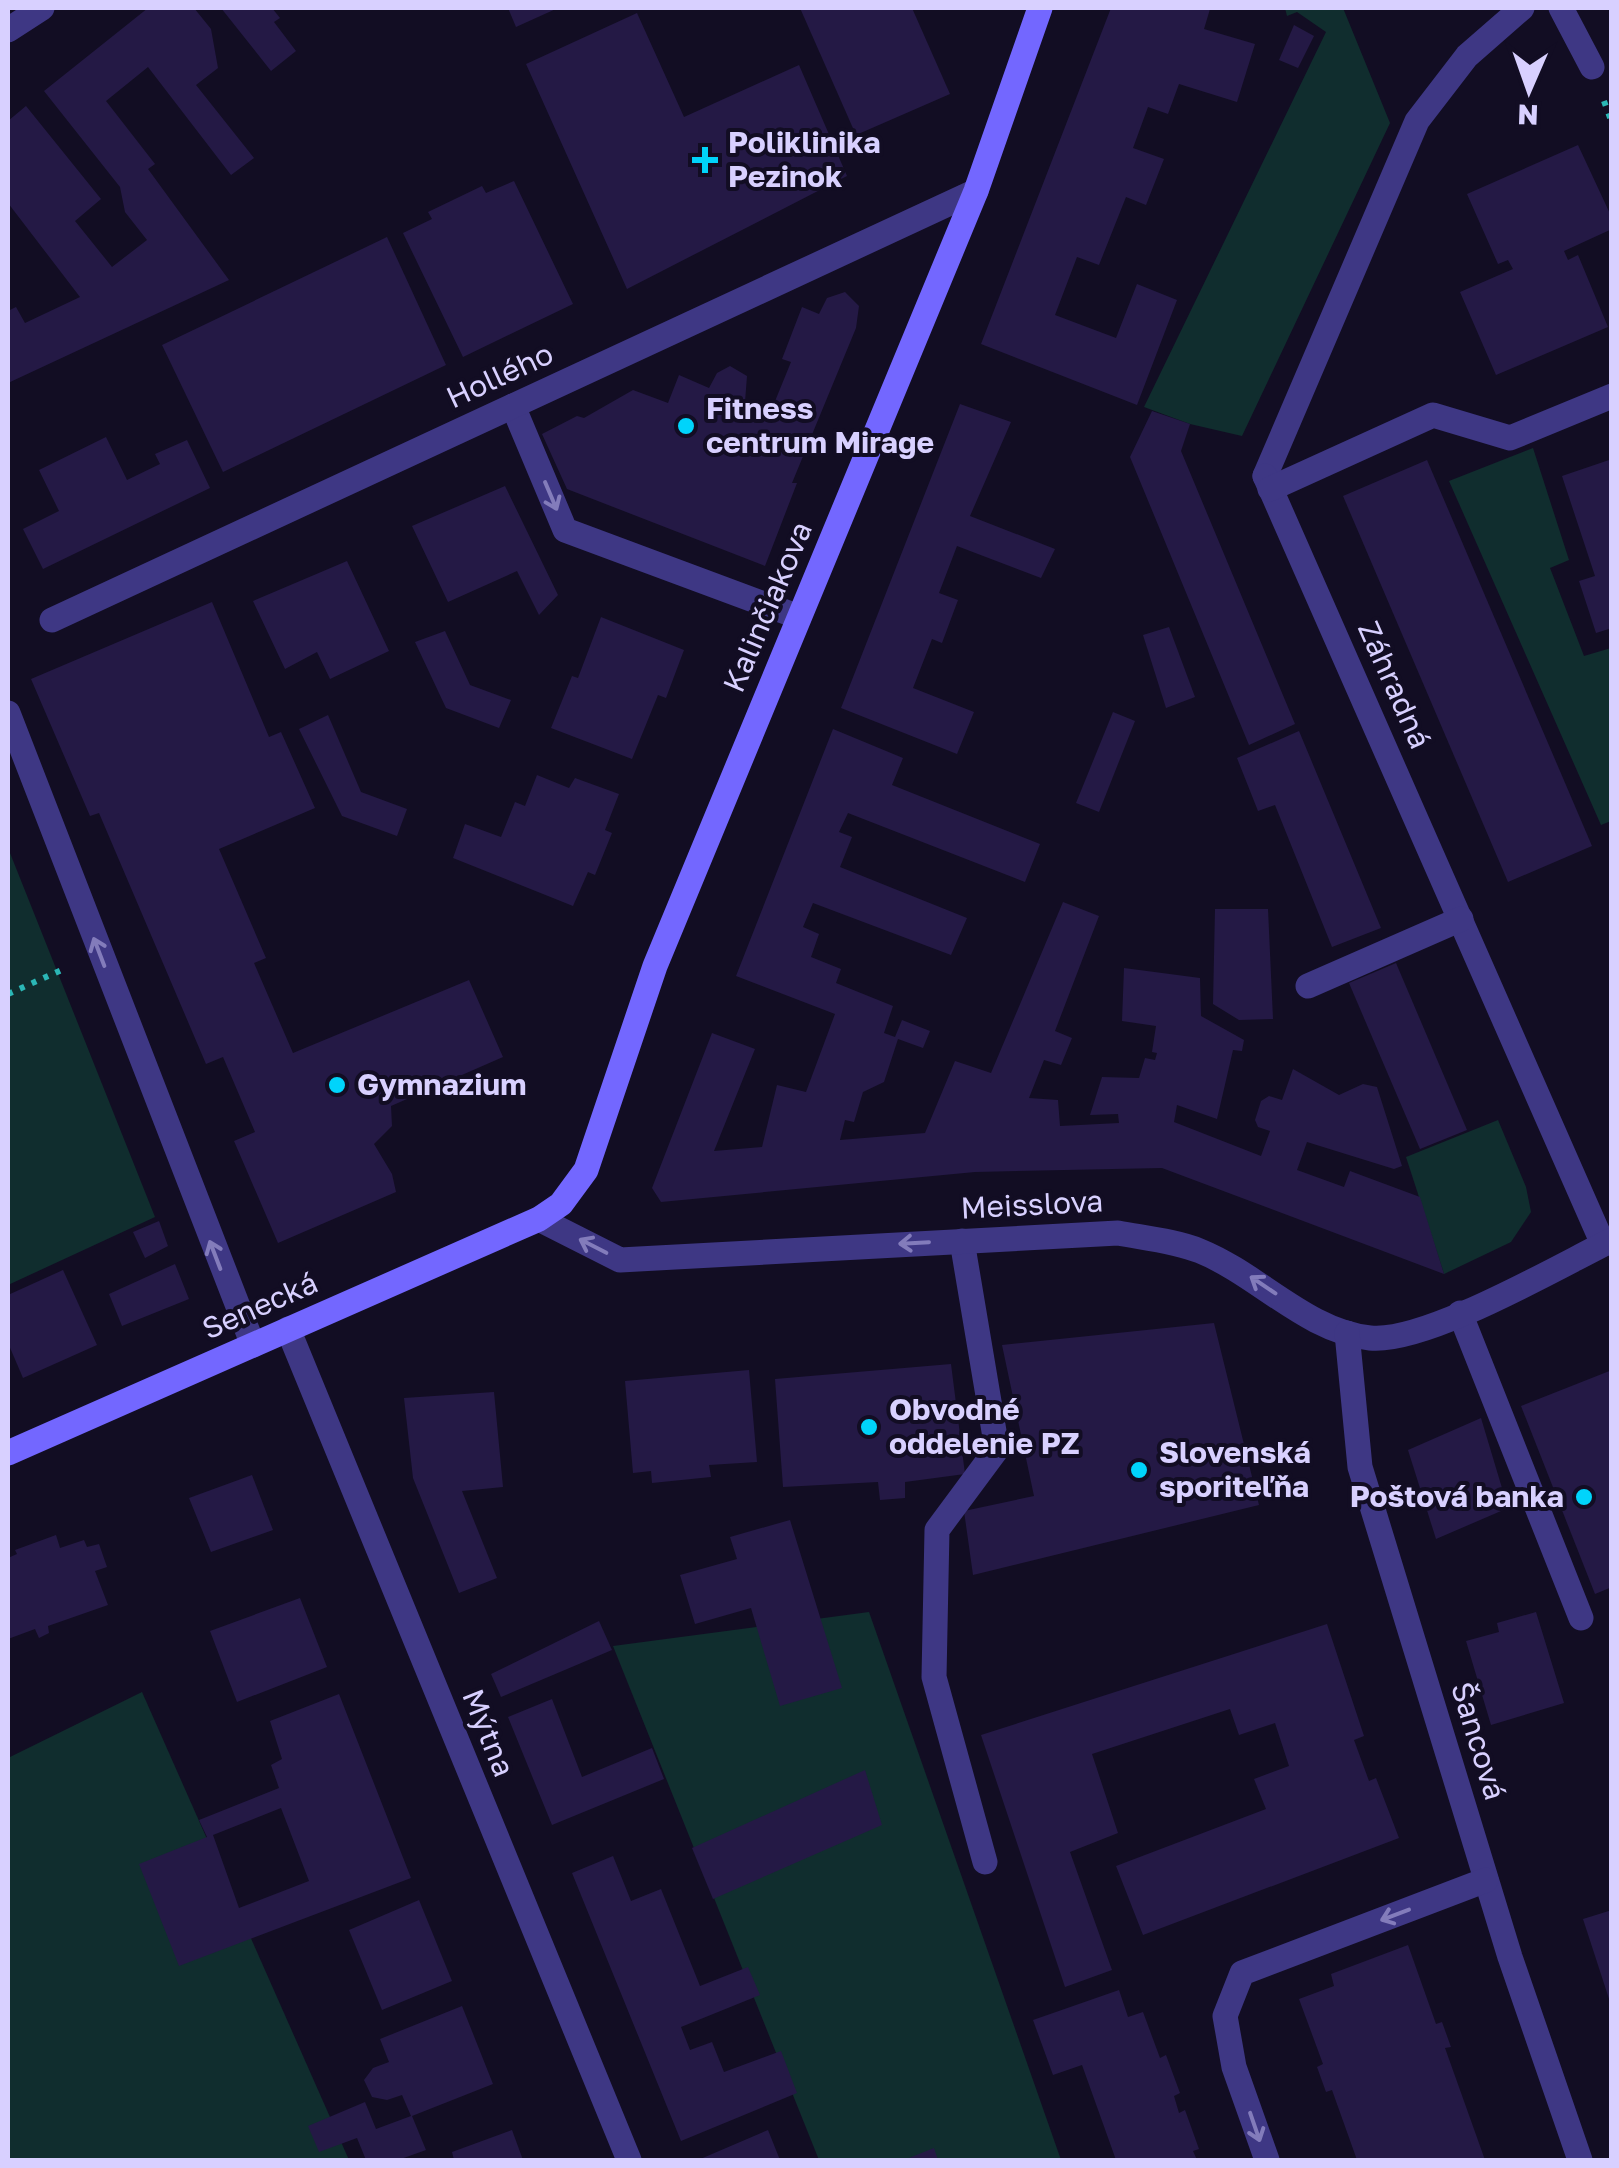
<svg xmlns="http://www.w3.org/2000/svg" width="1619" height="2168" font-family="'Golos Text',sans-serif">
	<style>
		.green { fill: #102d2e }
		.building { fill: #241945; fill-rule: evenodd }
		.lines { fill: none; stroke-linecap: round; stroke-linejoin: round }
		.path { stroke: #2bb7b6; stroke-width: 6; stroke-dasharray: 5 8; stroke-linecap: butt }
		.lane { stroke: #3e3784; stroke-width: 25 }
		.street { stroke: #3e3784; stroke-width: 25 }
		.secondary { stroke: #7367ff; stroke-width: 25 }
		.oneway { stroke: #837cbb }
		.poi-dot { fill: #00d4fb; stroke: #120d23; stroke-width: 4 }
		.labels { text-anchor: middle; stroke-width: 8; stroke-linejoin: round; paint-order: stroke }
		.poi-label { font-size: 30px; font-weight: bold; fill: #d8d0ff; stroke: #120d23; text-anchor: start }
		.street-label { font-size: 30px; fill: #d8d0ff; stroke: #120d23 }
	</style>
	<rect width="100%" height="100%" fill="#120d23"/>
	<!-- green -->
	<g class="green">
		<path d="M 1285,8 L 1343,8 L 1390,123 L 1242,436 L 1190,424 L 1144,407 L 1326,32 L 1297,12 L 1287,16 Z"/>
		<path d="M 1533,448 L 1569,560 L 1550,568 L 1584,656 L 1611,648 L 1611,821 L 1601,825 L 1449,481 Z"/>
		<path d="M 8,848 L 155,1217 L 8,1285 Z"/>
		<path d="M 1498,1120 L 1526,1187 L 1531,1212 L 1511,1242 L 1444,1274 L 1406,1157 Z"/>
		<path d="M 869,1612 L 1061,2160 L 819,2160 L 613,1646 Z"/>
		<path d="M 142,1692 L 349,2160 L 8,2160 L 8,1758 Z"/>
	</g>
	<!-- building -->
	<g class="building">
		<path d="M 148,8 L 194,8 L 211,29 L 218,68 L 196,85 L 254,158 L 231,175 L 148,67 L 106,101 L 155,164 L 148,169 L 229,280 L 8,383 L 8,311 L 16,307 L 25,323 L 80,297 L 8,203 L 8,121 L 26,106 L 101,199 L 75,221 L 112,267 L 147,240 L 125,212 L 120,187 L 44,91 Z"/>
		<path d="M 221,8 L 272,8 L 280,18 L 274,22 L 296,51 L 271,71 Z"/>
		<path d="M 508,8 L 558,8 L 516,27 Z"/>
		<path d="M 800,8 L 912,8 L 950,94 L 856,135 Z"/>
		<path d="M 1111,8 L 1205,8 L 1210,9 L 1204,29 L 1255,44 L 1237,102 L 1179,84 L 1168,114 L 1148,107 L 1133,148 L 1164,159 L 1146,205 L 1126,197 L 1099,265 L 1077,257 L 1055,315 L 1116,338 L 1137,284 L 1177,300 L 1137,405 L 981,344 Z"/>
		<path d="M 637,13 L 684,117 L 799,65 L 847,176 L 627,289 L 526,64 Z"/>
		<path d="M 1294,25 L 1314,36 L 1298,68 L 1279,60 Z"/>
		<path d="M 1578,145 L 1612,218 L 1612,229 L 1564,251 L 1568,260 L 1578,255 L 1608,327 L 1496,375 L 1460,292 L 1513,269 L 1508,260 L 1498,264 L 1467,194 Z"/>
		<path d="M 514,181 L 573,304 L 463,357 L 403,233 L 432,219 L 428,212 L 482,186 L 486,193 Z"/>
		<path d="M 387,237 L 446,365 L 223,472 L 162,345 Z"/>
		<path d="M 845,292 L 859,306 L 856,328 L 792,483 L 797,483 L 765,566 L 567,489 L 542,434 L 577,416 L 584,418 L 633,390 L 668,403 L 679,375 L 709,388 L 717,373 L 730,366 L 747,376 L 745,402 L 771,411 L 791,362 L 782,359 L 802,307 L 819,314 L 827,298 Z"/>
		<path d="M 960,404 L 1011,422 L 970,516 L 1055,549 L 1041,578 L 957,546 L 939,593 L 958,600 L 942,643 L 932,639 L 913,688 L 974,712 L 957,754 L 841,708 Z"/>
		<path d="M 1152,411 L 1190,424 L 1181,451 L 1295,724 L 1249,745 L 1130,457 Z"/>
		<path d="M 106,437 L 127,480 L 160,464 L 155,454 L 187,440 L 210,488 L 43,569 L 23,529 L 59,511 L 39,470 Z"/>
		<path d="M 1612,459 L 1612,628 L 1596,633 L 1579,581 L 1595,576 L 1562,476 Z"/>
		<path d="M 1427,460 L 1592,846 L 1508,882 L 1343,496 Z"/>
		<path d="M 505,486 L 558,595 L 539,615 L 517,571 L 448,602 L 412,526 Z"/>
		<path d="M 347,561 L 389,651 L 330,679 L 317,652 L 285,669 L 253,601 Z"/>
		<path d="M 212,602 L 269,737 L 281,732 L 315,808 L 219,849 L 266,958 L 254,963 L 293,1053 L 469,980 L 503,1057 L 391,1106 L 392,1126 L 374,1144 L 392,1174 L 396,1192 L 278,1243 L 234,1141 L 255,1132 L 223,1057 L 206,1064 L 99,813 L 90,816 L 31,679 Z"/>
		<path d="M 601,617 L 684,650 L 666,698 L 658,695 L 632,759 L 551,728 L 572,676 L 578,678 Z"/>
		<path d="M 1169,627 L 1195,697 L 1166,708 L 1143,635 Z"/>
		<path d="M 445,631 L 470,685 L 511,700 L 499,728 L 446,708 L 415,642 Z"/>
		<path d="M 1113,712 L 1135,721 L 1099,812 L 1076,803 Z"/>
		<path d="M 328,715 L 361,792 L 407,809 L 397,836 L 342,816 L 299,729 Z"/>
		<path d="M 833,729 L 903,758 L 892,785 L 1040,844 L 1025,882 L 848,813 L 839,832 L 852,837 L 840,867 L 967,918 L 951,955 L 813,903 L 803,927 L 819,934 L 811,957 L 841,969 L 836,983 L 893,1006 L 884,1033 L 895,1037 L 902,1020 L 930,1031 L 923,1048 L 898,1039 L 884,1082 L 863,1092 L 854,1122 L 845,1120 L 840,1140 L 925,1133 L 955,1061 L 991,1073 L 1063,902 L 1099,916 L 1055,1031 L 1072,1038 L 1061,1065 L 1044,1060 L 1029,1098 L 1058,1100 L 1060,1126 L 1119,1123 L 1118,1114 L 1090,1115 L 1102,1077 L 1139,1078 L 1145,1058 L 1155,1060 L 1157,1053 L 1152,1052 L 1156,1026 L 1122,1021 L 1124,968 L 1200,978 L 1201,1016 L 1244,1040 L 1242,1051 L 1233,1050 L 1217,1119 L 1177,1105 L 1174,1122 L 1261,1156 L 1270,1131 L 1258,1127 L 1255,1120 L 1261,1101 L 1269,1096 L 1282,1100 L 1293,1069 L 1339,1095 L 1363,1084 L 1377,1087 L 1402,1166 L 1394,1169 L 1307,1142 L 1297,1170 L 1344,1187 L 1350,1171 L 1420,1197 L 1444,1274 L 1162,1168 L 975,1172 L 661,1202 L 652,1188 L 712,1033 L 755,1049 L 714,1151 L 762,1147 L 777,1085 L 806,1092 L 835,1014 L 736,976 Z"/>
		<path d="M 1299,731 L 1381,928 L 1332,947 L 1275,805 L 1258,811 L 1237,758 Z"/>
		<path d="M 537,775 L 569,788 L 575,778 L 619,794 L 605,830 L 612,833 L 595,875 L 588,872 L 573,906 L 453,858 L 465,824 L 501,837 L 515,802 L 525,806 Z"/>
		<path d="M 1215,909 L 1268,909 L 1273,1019 L 1239,1020 L 1213,1004 Z"/>
		<path d="M 1396,963 L 1467,1130 L 1420,1149 L 1349,983 Z"/>
		<path d="M 159,1221 L 168,1246 L 145,1258 L 133,1232 Z"/>
		<path d="M 175,1264 L 189,1299 L 122,1326 L 109,1294 Z"/>
		<path d="M 63,1270 L 97,1345 L 23,1378 L 8,1343 L 8,1295 Z"/>
		<path d="M 1214,1323 L 1259,1505 L 973,1575 L 964,1511 L 1034,1496 L 1002,1345 Z"/>
		<path d="M 951,1364 L 965,1474 L 905,1482 L 905,1498 L 880,1500 L 878,1482 L 783,1487 L 775,1379 Z"/>
		<path d="M 749,1370 L 757,1462 L 709,1465 L 711,1477 L 652,1483 L 651,1471 L 633,1473 L 625,1381 Z"/>
		<path d="M 1612,1370 L 1612,1587 L 1595,1594 L 1521,1406 Z"/>
		<path d="M 494,1392 L 503,1487 L 462,1491 L 497,1578 L 459,1593 L 413,1478 L 404,1398 Z"/>
		<path d="M 1481,1418 L 1508,1508 L 1436,1539 L 1408,1450 Z"/>
		<path d="M 252,1475 L 273,1530 L 211,1552 L 189,1498 Z"/>
		<path d="M 790,1520 L 842,1688 L 780,1706 L 751,1608 L 695,1624 L 680,1575 L 737,1559 L 730,1537 Z"/>
		<path d="M 56,1535 L 60,1548 L 84,1540 L 87,1547 L 99,1544 L 107,1567 L 95,1571 L 108,1605 L 48,1626 L 49,1633 L 39,1638 L 35,1629 L 8,1639 L 8,1558 L 17,1554 L 15,1550 Z"/>
		<path d="M 300,1598 L 327,1667 L 237,1702 L 210,1631 Z"/>
		<path d="M 1536,1612 L 1564,1703 L 1491,1725 L 1466,1641 L 1499,1632 L 1497,1623 Z"/>
		<path d="M 599,1621 L 612,1650 L 501,1697 L 491,1674 Z"/>
		<path d="M 1327,1624 L 1364,1736 L 1354,1740 L 1369,1781 L 1376,1778 L 1399,1838 L 1143,1935 L 1116,1866 L 1266,1809 L 1254,1779 L 1289,1766 L 1275,1723 L 1239,1735 L 1230,1709 L 1092,1754 L 1118,1833 L 1070,1852 L 1112,1970 L 1065,1987 L 981,1735 Z"/>
		<path d="M 339,1694 L 411,1878 L 179,1966 L 139,1864 L 207,1837 L 199,1820 L 279,1788 L 271,1765 L 282,1759 L 270,1721 ZM 281,1808 L 309,1881 L 239,1908 L 213,1835 Z"/>
		<path d="M 552,1699 L 582,1777 L 652,1748 L 664,1779 L 552,1825 L 508,1717 Z"/>
		<path d="M 865,1770 L 882,1825 L 713,1899 L 692,1848 Z"/>
		<path d="M 613,1856 L 631,1901 L 661,1889 L 700,1986 L 748,1967 L 760,1995 L 681,2027 L 690,2050 L 712,2042 L 724,2072 L 781,2051 L 797,2093 L 681,2141 L 572,1873 Z"/>
		<path d="M 419,1900 L 452,1981 L 382,2010 L 349,1930 Z"/>
		<path d="M 1612,1910 L 1612,2005 L 1611,2005 L 1583,1919 Z"/>
		<path d="M 1408,1945 L 1436,2024 L 1442,2022 L 1451,2047 L 1445,2048 L 1485,2160 L 1357,2160 L 1332,2090 L 1326,2092 L 1317,2067 L 1323,2064 L 1299,1999 L 1334,1986 L 1331,1974 Z"/>
		<path d="M 1119,1990 L 1128,2017 L 1143,2012 L 1160,2058 L 1166,2055 L 1180,2093 L 1174,2096 L 1179,2113 L 1185,2110 L 1199,2149 L 1193,2151 L 1197,2160 L 1116,2160 L 1082,2065 L 1053,2075 L 1033,2020 Z"/>
		<path d="M 462,2006 L 493,2084 L 412,2116 L 426,2150 L 398,2160 L 366,2160 L 357,2138 L 319,2152 L 308,2126 L 365,2102 L 376,2129 L 411,2116 L 402,2095 L 387,2100 L 372,2097 L 364,2080 L 373,2068 L 389,2062 L 380,2039 Z"/>
		<path d="M 512,2130 L 523,2160 L 454,2160 L 452,2152 Z"/>
		<path d="M 768,2130 L 780,2160 L 698,2160 Z"/>
		<path d="M 934,2148 L 938,2160 L 904,2160 Z"/>
	</g>
	<g class="lines">
		<!-- path -->
		<g class="path">
			<path d="M 1604,101 L 1612,123"/>
			<path d="M 8,994 L 66,968"/>
			<path d="M 1265,1463 L 1313,1452"/>
		</g>
		<!-- lane -->
		<g class="lane">
			<path d="M 1561,8 L 1592,67"/>
			<path d="M 513,406 L 565,530 L 799,617"/>
			<path d="M 1265,476 L 1417,121 L 1467,56 L 1522,8"/>
			<path d="M 8,713 L 253,1345"/>
			<path d="M 962,1241 L 997,1449 L 937,1530 L 934,1677 L 985,1862"/>
			<path d="M 1460,1313 L 1581,1618"/>
		</g>
		<!-- street -->
		<g class="street">
			<path d="M 8,30 L 42,8"/>
			<path d="M 1265,476 L 1603,1244"/>
			<path d="M 1270,489 L 1433,415 L 1510,438 L 1612,396"/>
			<path d="M 52,620 L 976,191"/>
			<path d="M 1308,986 L 1461,919"/>
			<path d="M 539,1219 L 620,1260 L 1118,1233 C 1144,1238 1175,1241 1200,1251 C 1259,1275 1306,1331 1370,1338 C 1425,1344 1559,1266 1612,1240"/>
			<path d="M 288,1329 L 629,2160"/>
			<path d="M 1347,1333 L 1360,1467 L 1510,1957 L 1580,2160"/>
			<path d="M 1267,2160 L 1234,2067 L 1225,2016 L 1242,1973 L 1486,1880"/>
		</g>
		<!-- secondary -->
		<path class="secondary" d="M 8,1453 L 539,1219 L 561,1204 L 586,1170 L 655,966 L 976,191 L 1040,8"/>
	</g>
	<!-- one-way arrows -->
	<defs><path id="oneway-shaft" d="M-6 0H5M1.5-3L5.5 0L1.5 3" fill="none" stroke-width="1.6" stroke-linecap="round" stroke-linejoin="round" transform="scale(2.5)"/></defs>
	<g class="oneway">
		<use href="#oneway-shaft" transform="translate(551 496) rotate(67)"/>
		<use href="#oneway-shaft" transform="translate(99 952) rotate(-111)"/>
		<use href="#oneway-shaft" transform="translate(914 1243) rotate(177)"/>
		<use href="#oneway-shaft" transform="translate(593 1246) rotate(-153)"/>
		<use href="#oneway-shaft" transform="translate(215 1255) rotate(-111)"/>
		<use href="#oneway-shaft" transform="translate(1263 1285) rotate(-146)"/>
		<use href="#oneway-shaft" transform="translate(1395 1915) rotate(159)"/>
		<use href="#oneway-shaft" transform="translate(1255 2127) rotate(71)"/>
	</g>
	<!-- markers -->
	<g class="poi-dot">
		<path d="M700 145h10v10h10v10h-10v10h-10v-10h-10v-10h10z"/>
		<circle cx="686" cy="426" r="10"/>
		<circle cx="337" cy="1085" r="10"/>
		<circle cx="869" cy="1427" r="10"/>
		<circle cx="1139" cy="1470" r="10"/>
		<circle cx="1584" cy="1497" r="10"/>
	</g>
	<g class="labels">
		<!-- poi labels -->
		<g class="poi-label">
			<text x="728" y="153">Poliklinika<tspan x="728" dy="34">Pezinok</tspan></text>
			<text x="706" y="419">Fitness<tspan x="706" dy="34">centrum Mirage</tspan></text>
			<text x="357" y="1095">Gymnazium</text>
			<text x="889" y="1420">Obvodné<tspan x="889" dy="34">oddelenie PZ</tspan></text>
			<text x="1159" y="1463">Slovenská<tspan x="1159" dy="34">sporiteľňa</tspan></text>
			<text x="1564" y="1507" text-anchor="end">Poštová banka</text>
		</g>
		<!-- street labels -->
		<g class="street-label">
			<text transform="translate(500 376) rotate(-25)" y="10">Hollého</text>
			<text transform="translate(768 607) rotate(-67)" y="10">Kalinčiakova</text>
			<text transform="translate(1394 685) rotate(66)" y="10">Záhradná</text>
			<text transform="translate(1032 1205) rotate(-3)" y="10">Meisslova</text>
			<text transform="translate(260 1306) rotate(-24)" y="10">Senecká</text>
			<text transform="translate(488 1733) rotate(68)" y="10">Mýtna</text>
			<text transform="translate(1478 1741) rotate(73)" y="10">Šancová</text>
		</g>
	</g>
	<!-- border -->
	<rect width="1619" height="2168" fill="none" stroke="#d8d0ff" stroke-width="20"/>
	<!-- north arrow -->
	<g transform="translate(1529 90) rotate(182)" stroke="#120d23" stroke-width="8" paint-order="stroke">
	<path d="M0-8L18 38L0 25L-18 38Z" fill="#d8d0ff"/>
	<text y="-15" font-size="28" font-weight="bold" text-anchor="middle" fill="#d8d0ff">N</text>
	</g>
</svg>
